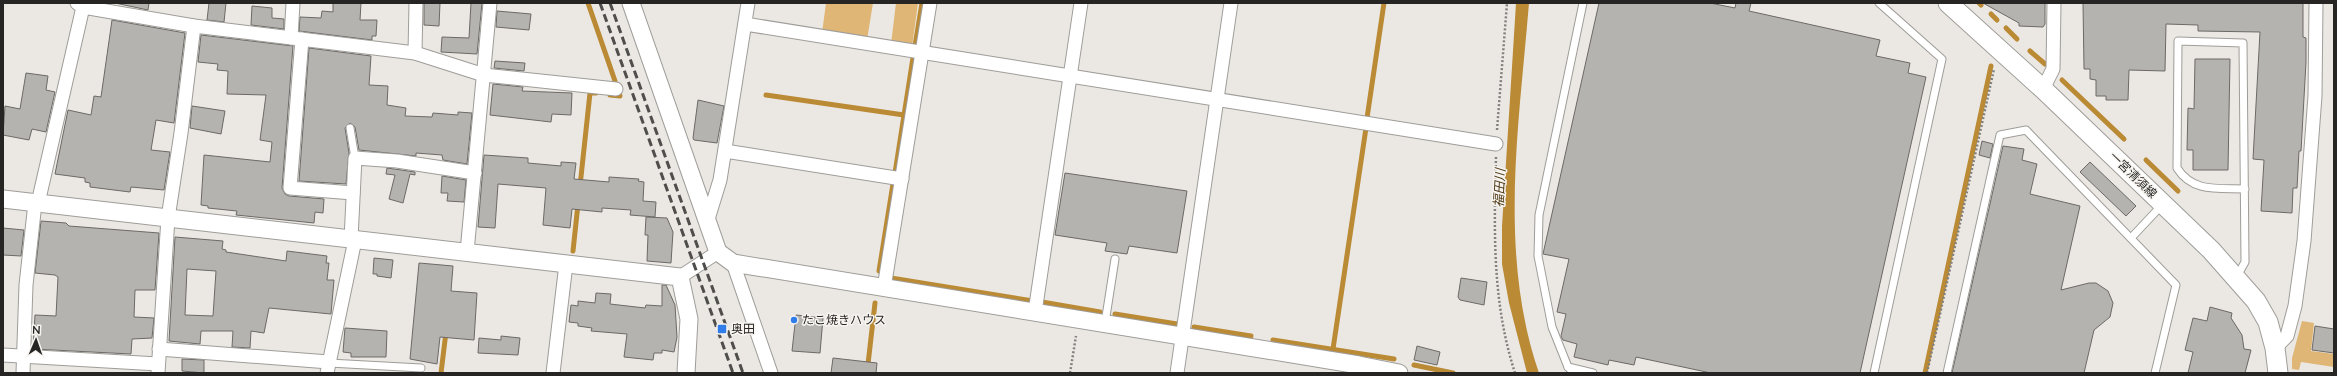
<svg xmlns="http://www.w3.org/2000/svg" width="2337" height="376" font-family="Lato,'Noto Sans JP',sans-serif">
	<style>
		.green { fill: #dfb675 }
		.water { fill: #ba8a35 }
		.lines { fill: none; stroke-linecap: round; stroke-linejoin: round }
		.stream { stroke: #ba8a35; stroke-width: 5 }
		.building { fill: #b5b3af; stroke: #6c6966; fill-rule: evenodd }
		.service-casing { stroke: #9f9d99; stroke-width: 9 }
		.minor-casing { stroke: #9f9d99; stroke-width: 15 }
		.tertiary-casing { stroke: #9f9d99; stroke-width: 19 }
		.secondary-casing { stroke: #9f9d99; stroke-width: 21 }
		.path { stroke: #82807d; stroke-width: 2.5; stroke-dasharray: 2 2; stroke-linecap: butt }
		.service { stroke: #fff; stroke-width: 7 }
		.minor { stroke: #fff; stroke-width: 13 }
		.tertiary { stroke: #fff; stroke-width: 17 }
		.secondary { stroke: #fff; stroke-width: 19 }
		.rail { stroke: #4f4e4c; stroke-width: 3; stroke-dasharray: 8 4; stroke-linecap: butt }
		.poi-dot { fill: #307de9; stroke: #f8f5f1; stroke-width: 1.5 }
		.labels { text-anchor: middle; stroke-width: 3; stroke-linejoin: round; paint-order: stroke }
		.street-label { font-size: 12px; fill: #262524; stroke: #f8f5f1 }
		.poi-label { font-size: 12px; fill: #262524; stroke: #f8f5f1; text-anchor: start }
		.water-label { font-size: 13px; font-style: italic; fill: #513c19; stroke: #f8f5f1 }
	</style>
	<rect width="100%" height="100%" fill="#ebe8e4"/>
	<!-- green -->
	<g class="green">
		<path d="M 826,3 L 873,3 L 867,40 L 822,33 Z"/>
		<path d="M 896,3 L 918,3 L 912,47 L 891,44 Z"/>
		<path d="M 2302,321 L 2314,323 L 2311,351 L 2334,354 L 2334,367 L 2301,362 L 2299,370 L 2292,369 L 2292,358 Z"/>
	</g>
	<!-- water -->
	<path class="water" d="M 1516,3 L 1529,3 C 1519,126 1498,254 1539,373 L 1527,373 L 1509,303 L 1502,264 L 1502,226 Z"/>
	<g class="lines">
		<!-- stream -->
		<g class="stream">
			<path d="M 588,3 L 615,81"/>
			<path d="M 1979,3 L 1981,5"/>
			<path d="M 1991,14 L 1997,20"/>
			<path d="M 2006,28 L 2017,39"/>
			<path d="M 915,46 L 922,3"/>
			<path d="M 2030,51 L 2045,64"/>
			<path d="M 2062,80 L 2124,139"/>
			<path d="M 610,95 L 620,96"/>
			<path d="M 766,95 L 904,115"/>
			<path d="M 1367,118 L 1384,3"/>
			<path d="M 2146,160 L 2178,191"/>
			<path d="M 895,173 L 913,58"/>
			<path d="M 580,186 L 590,93 L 596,93"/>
			<path d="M 573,251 L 578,204"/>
			<path d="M 879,271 L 893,184"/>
			<path d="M 891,278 L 1033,301"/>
			<path d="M 1042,302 L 1100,312"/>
			<path d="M 1115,314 L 1177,324"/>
			<path d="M 1194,327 L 1251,336"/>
			<path d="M 1273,340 L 1394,359"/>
			<path d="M 1333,349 L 1366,128"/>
			<path d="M 1414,365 L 1453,373"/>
			<path d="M 441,373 L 446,332"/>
			<path d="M 867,373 L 875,303"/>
			<path d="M 1925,373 L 1991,66"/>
		</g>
	</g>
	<!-- building -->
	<g class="building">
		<path d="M 115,3 L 149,3 L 148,10 Z"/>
		<path d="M 209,3 L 226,3 L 224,22 L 207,20 Z"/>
		<path d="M 333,3 L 361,3 L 360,20 L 377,20 L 376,36 L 372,36 L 372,40 L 299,31 L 300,17 L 321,18 L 322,11 L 333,12 Z"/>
		<path d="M 424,3 L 440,3 L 439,26 L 424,25 Z"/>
		<path d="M 471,3 L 482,3 L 477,54 L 441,52 L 442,37 L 469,38 Z"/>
		<path d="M 1599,3 L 1710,3 L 1735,8 L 1736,3 L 1751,3 L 1749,11 L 1880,40 L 1876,56 L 1910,63 L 1908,73 L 1926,77 L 1860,373 L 1711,373 L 1636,357 L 1634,365 L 1609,360 L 1608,365 L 1574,357 L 1577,344 L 1563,340 L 1561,336 L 1566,314 L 1557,312 L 1569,259 L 1543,254 Z"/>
		<path d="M 1983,3 L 2045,3 L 2045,24 L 2043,27 L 2019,26 L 2019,23 Z"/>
		<path d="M 2083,3 L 2303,3 L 2303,37 L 2306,38 L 2306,62 L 2301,151 L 2299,151 L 2297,188 L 2293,188 L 2292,213 L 2261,211 L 2264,160 L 2253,159 L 2260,32 L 2198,31 L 2198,25 L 2166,24 L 2165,71 L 2129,70 L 2128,100 L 2106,100 L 2106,96 L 2096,96 L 2096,80 L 2090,79 L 2090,69 L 2084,69 Z"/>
		<path d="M 252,6 L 272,8 L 272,18 L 284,19 L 284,29 L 251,25 Z"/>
		<path d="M 497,11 L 531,14 L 529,30 L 496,27 Z"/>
		<path d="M 112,20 L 185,33 L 174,123 L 156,120 L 151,150 L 170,152 L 164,190 L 131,187 L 130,192 L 90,187 L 90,183 L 85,182 L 85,178 L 55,174 L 68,110 L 91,115 L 94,96 L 101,97 Z"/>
		<path d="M 201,35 L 293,46 L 282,188 L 285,194 L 289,196 L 324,199 L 323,213 L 315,212 L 314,223 L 236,215 L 237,211 L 208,208 L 208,206 L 201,205 L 204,155 L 270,162 L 272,142 L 260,140 L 266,95 L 227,94 L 228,71 L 217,70 L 218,64 L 198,62 Z"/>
		<path d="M 309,48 L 371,56 L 369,85 L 388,86 L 387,105 L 406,108 L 405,116 L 432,117 L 433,113 L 458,115 L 458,112 L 472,113 L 467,164 L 443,160 L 442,155 L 416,153 L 416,156 L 359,150 L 355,127 L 350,123 L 345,128 L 349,153 L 346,184 L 299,181 Z"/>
		<path d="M 2195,59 L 2230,59 L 2228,170 L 2193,170 L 2193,150 L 2187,150 L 2188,108 L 2194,109 Z"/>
		<path d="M 495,61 L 525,63 L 524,71 L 494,68 Z"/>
		<path d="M 26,73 L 48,76 L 46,90 L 55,92 L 46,132 L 32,129 L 29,140 L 3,135 L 5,106 L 20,109 Z"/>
		<path d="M 493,84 L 523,87 L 522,91 L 572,93 L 571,115 L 552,114 L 551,122 L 490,115 Z"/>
		<path d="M 698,100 L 724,106 L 717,143 L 694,140 L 693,138 Z"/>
		<path d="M 192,106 L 225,111 L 221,134 L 190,128 Z"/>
		<path d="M 1982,141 L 1993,144 L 1990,158 L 1979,155 Z"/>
		<path d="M 2003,146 L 2024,149 L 2022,160 L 2037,164 L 2030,194 L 2080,206 L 2061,290 L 2089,283 L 2096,283 L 2108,291 L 2113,303 L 2110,317 L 2094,330 L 2084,373 L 1952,373 Z"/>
		<path d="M 484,155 L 528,158 L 528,163 L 561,166 L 561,162 L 576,163 L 574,179 L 609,182 L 609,177 L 639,179 L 638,181 L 644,182 L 643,201 L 656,202 L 655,217 L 630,215 L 631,210 L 602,208 L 602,212 L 572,209 L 570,228 L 543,225 L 546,188 L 498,184 L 495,228 L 478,227 Z"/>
		<path d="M 2090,162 L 2136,206 L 2126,216 L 2080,172 Z"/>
		<path d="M 387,168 L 415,172 L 415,175 L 410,174 L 403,203 L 389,199 L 395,175 L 386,174 Z"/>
		<path d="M 1065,173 L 1187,191 L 1177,253 L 1129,246 L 1127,254 L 1105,251 L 1107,243 L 1055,235 Z"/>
		<path d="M 442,176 L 466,180 L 464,202 L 447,201 L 448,193 L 441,193 Z"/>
		<path d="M 646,217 L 667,218 L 673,232 L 671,263 L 647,261 L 648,235 L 645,235 Z"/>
		<path d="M 41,221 L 66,223 L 69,226 L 159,233 L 155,290 L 135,290 L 134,317 L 154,318 L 152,338 L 132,339 L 131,354 L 33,349 L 35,315 L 56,316 L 58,277 L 55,275 L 35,273 Z"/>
		<path d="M 3,228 L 24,230 L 21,256 L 3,255 Z"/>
		<path d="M 175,237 L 223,241 L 222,249 L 226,250 L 226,252 L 286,261 L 287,251 L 327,256 L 326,263 L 329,263 L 327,280 L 334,280 L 331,314 L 269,308 L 264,333 L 251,331 L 250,348 L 232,347 L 233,331 L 201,331 L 200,344 L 169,341 ZM 187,269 L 216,271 L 213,316 L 185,315 Z"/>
		<path d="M 374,258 L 393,260 L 391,278 L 377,276 L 377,274 L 373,274 Z"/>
		<path d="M 419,263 L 453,266 L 451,291 L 477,293 L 474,340 L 440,337 L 437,364 L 410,359 Z"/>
		<path d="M 1461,278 L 1487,282 L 1484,305 L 1460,300 L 1458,297 Z"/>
		<path d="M 662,285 L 666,285 L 675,305 L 677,337 L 674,352 L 662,350 L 662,353 L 654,353 L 653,360 L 624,357 L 627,334 L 591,331 L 592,328 L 578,326 L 578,323 L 569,322 L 571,305 L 578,306 L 578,301 L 595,303 L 596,293 L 611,294 L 610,304 L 645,308 L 646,305 L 662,306 Z"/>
		<path d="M 2210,307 L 2232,313 L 2231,318 L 2242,335 L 2244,349 L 2251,350 L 2245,373 L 2188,373 L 2193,352 L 2185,350 L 2193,318 L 2207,321 Z"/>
		<path d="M 796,315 L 823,318 L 820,353 L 792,351 Z"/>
		<path d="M 2315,326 L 2334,329 L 2334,353 L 2312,350 Z"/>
		<path d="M 345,328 L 387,331 L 386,357 L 351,357 L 351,353 L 343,352 Z"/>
		<path d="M 501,336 L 520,338 L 518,355 L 478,353 L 479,338 L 501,340 Z"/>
		<path d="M 1417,346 L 1440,352 L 1437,365 L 1414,360 Z"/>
		<path d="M 833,358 L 877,363 L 876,373 L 831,373 Z"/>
		<path d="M 182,359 L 204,360 L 204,373 L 182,371 Z"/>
	</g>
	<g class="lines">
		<defs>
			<g id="service">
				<path d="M 350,128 L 355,158"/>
				<path d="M 2131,238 L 2162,205"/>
				<path d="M 2236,278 L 2245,262 L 2243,43 L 2178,41 L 2177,168 C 2193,193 2218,188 2245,189"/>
				<path d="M 1105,323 L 1115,259"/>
				<path d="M 329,363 L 421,368"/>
				<path d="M 1568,367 L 1593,373"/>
				<path d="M 1574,373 L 1568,367 L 1552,327 L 1538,256 L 1539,215 L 1583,3"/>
				<path d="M 1874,373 L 1942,59 L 1879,3"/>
				<path d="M 1947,373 L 2000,135 L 2026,130 L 2176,285 L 2155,373"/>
			</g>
			<g id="minor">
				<path d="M 77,3 L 83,7 L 194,26 L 415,53 L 484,75 L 616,89"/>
				<path d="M 745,24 L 1496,144"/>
				<path d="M 291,38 L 293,3"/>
				<path d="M 302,39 L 290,188 L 353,193"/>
				<path d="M 415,53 L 416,3"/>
				<path d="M 2043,89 L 2053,69 L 2054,3"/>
				<path d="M 725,151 L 902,179"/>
				<path d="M 38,203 L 83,7"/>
				<path d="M 708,219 L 720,180 L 748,3"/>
				<path d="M 351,239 L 355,158 L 397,161 L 475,173"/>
				<path d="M 467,252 L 490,3"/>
				<path d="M 733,263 L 771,373"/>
				<path d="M 680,277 L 718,252"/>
				<path d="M 884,288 L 930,3"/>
				<path d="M 1035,312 L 1081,3"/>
				<path d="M 2275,348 L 2287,336 L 2295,306 L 2304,241 L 2315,96 L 2316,3"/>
				<path d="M 159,349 L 329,362"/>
				<path d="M 3,355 L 158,364"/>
				<path d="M 23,373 L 26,285 L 35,203"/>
				<path d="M 158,373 L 168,218 L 181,133 L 194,26"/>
				<path d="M 327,373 L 355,240"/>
				<path d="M 553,373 L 566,264"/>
				<path d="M 1177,373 L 1231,3"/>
			</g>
			<g id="tertiary">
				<path d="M 631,3 L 718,252 L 733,263 L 1359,365 L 1399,373"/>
				<path d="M 3,199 L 680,277 L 689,319 L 686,373"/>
			</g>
			<path id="secondary" d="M 1948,3 L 2043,89 L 2211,250 L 2256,301 L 2268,322 L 2275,348 L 2278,373"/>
		</defs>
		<!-- service casing -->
		<use href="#service" class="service-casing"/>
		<!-- minor casing -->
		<use href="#minor" class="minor-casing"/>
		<!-- tertiary casing -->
		<use href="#tertiary" class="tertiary-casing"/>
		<!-- secondary casing -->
		<use href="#secondary" class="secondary-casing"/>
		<!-- path -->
		<g class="path">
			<path d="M 1497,130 L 1507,3"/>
			<path d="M 1496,157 C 1494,231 1492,302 1515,373"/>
			<path d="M 1070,373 L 1076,336"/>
			<path d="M 1927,373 L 1994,69"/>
		</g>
		<!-- service -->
		<use href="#service" class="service"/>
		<!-- minor -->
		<use href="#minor" class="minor"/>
		<!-- tertiary -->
		<use href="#tertiary" class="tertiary"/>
		<!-- secondary -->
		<use href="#secondary" class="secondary"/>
		<!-- rail -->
		<g class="rail">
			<path d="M 600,3 L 733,373"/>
			<path d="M 610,3 L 743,373"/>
		</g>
	</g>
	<!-- markers -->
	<g class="poi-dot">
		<circle cx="794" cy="320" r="4"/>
		<rect x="717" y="324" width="10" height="10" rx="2"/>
	</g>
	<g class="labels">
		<!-- street labels -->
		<g class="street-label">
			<text transform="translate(2133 175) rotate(44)" y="4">一宮清須線</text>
		</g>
		<!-- poi labels -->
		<g class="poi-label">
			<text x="802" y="324">たこ焼きハウス</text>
			<text x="731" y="333">奥田</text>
		</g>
		<!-- water labels -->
		<g class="water-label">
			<text transform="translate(1499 188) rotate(-87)" y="5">福田川</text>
		</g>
	</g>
	<!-- border -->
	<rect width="2337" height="376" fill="none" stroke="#262524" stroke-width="8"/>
	<!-- north arrow -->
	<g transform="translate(36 340) rotate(2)" stroke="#f8f5f1" stroke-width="3" paint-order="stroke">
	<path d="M0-3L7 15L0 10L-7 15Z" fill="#262524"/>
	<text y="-6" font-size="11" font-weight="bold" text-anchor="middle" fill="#262524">N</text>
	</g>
</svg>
